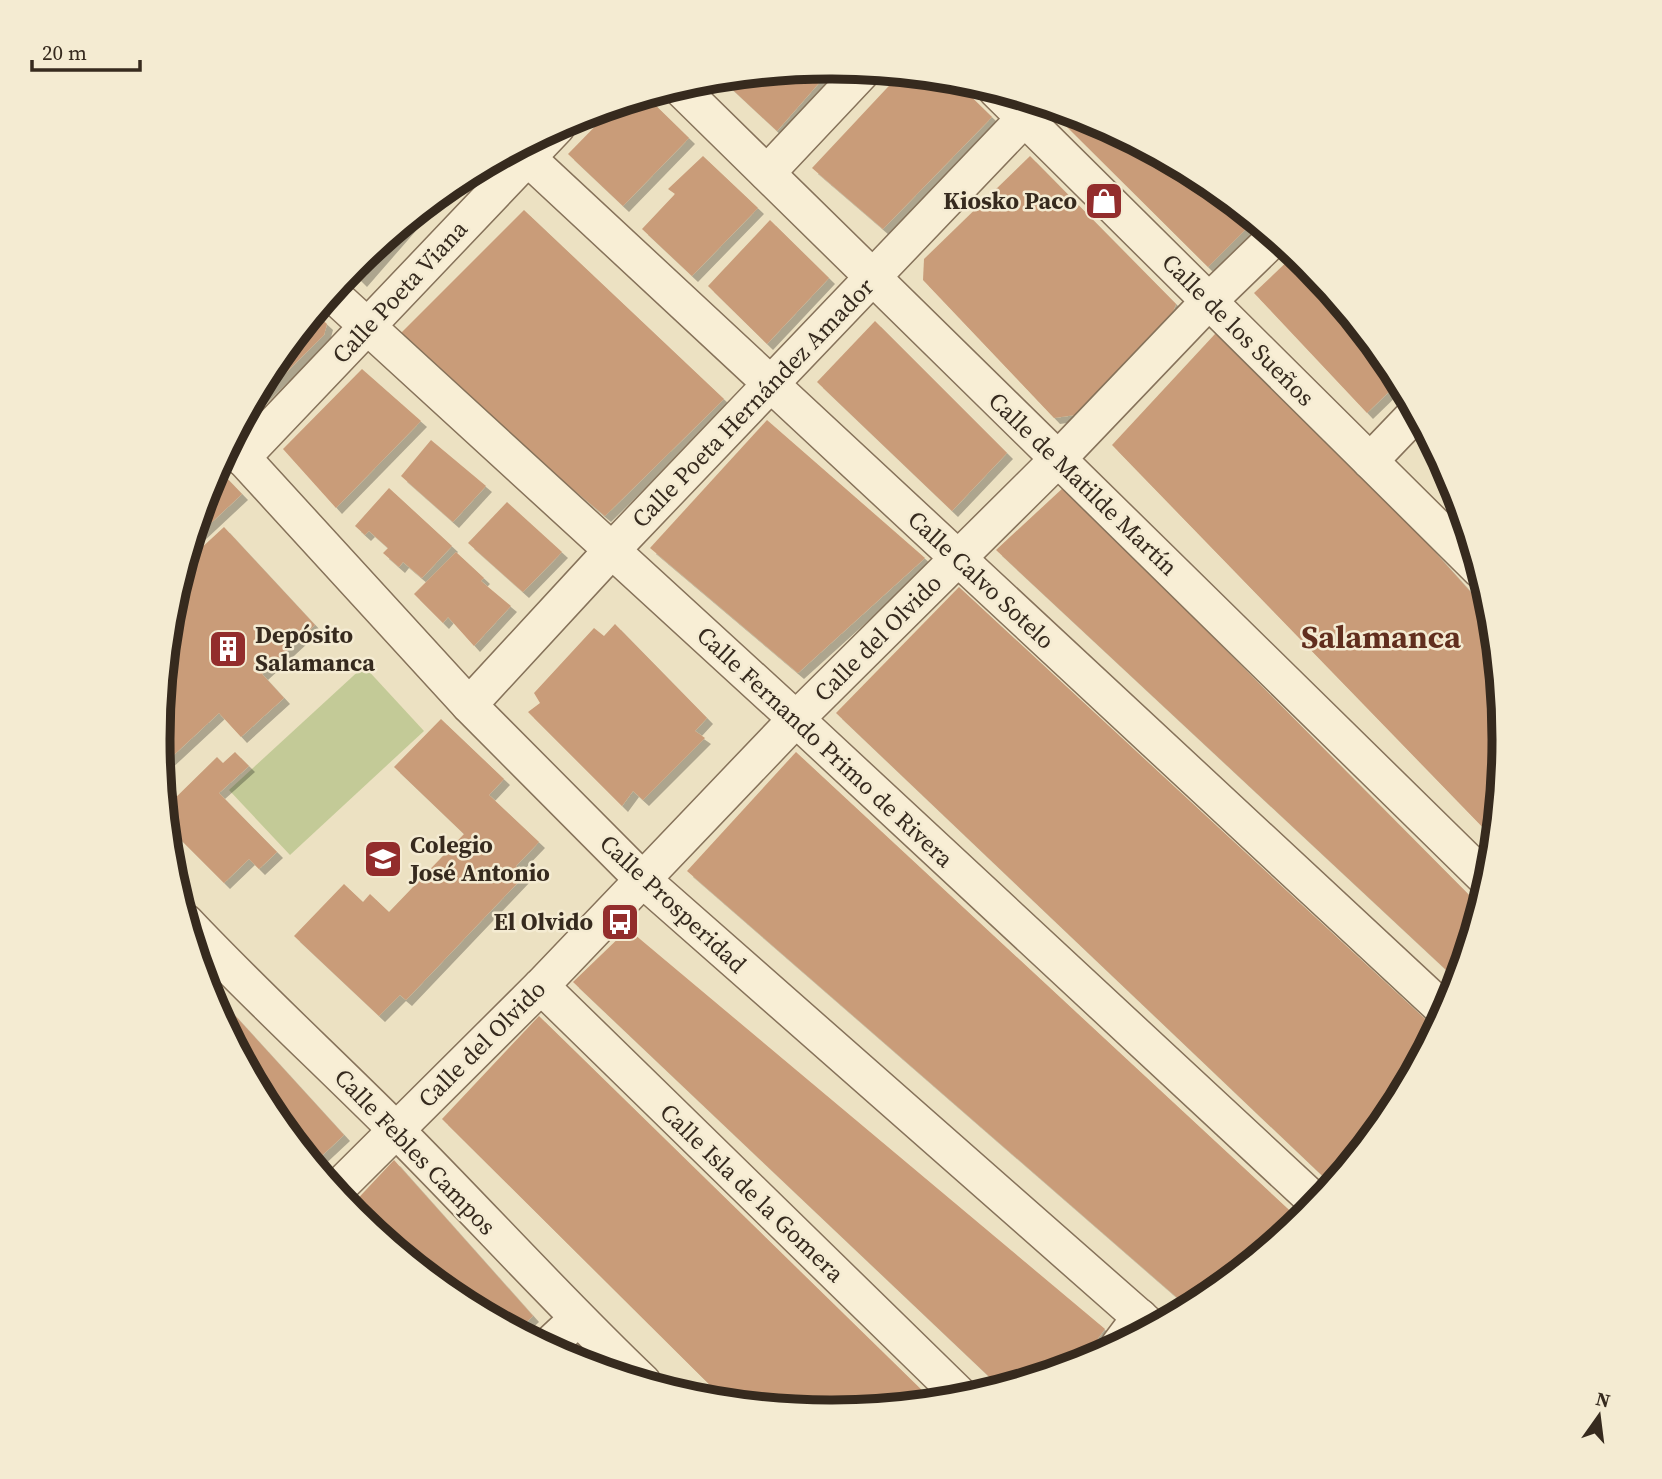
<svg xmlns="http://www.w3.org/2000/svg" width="1662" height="1479" font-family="'Source Serif 4',serif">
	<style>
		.green { fill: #c3ca97 }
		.building { fill: #c99c79; filter: url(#shadow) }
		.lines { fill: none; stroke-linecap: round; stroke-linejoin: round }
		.minor-casing { stroke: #86725a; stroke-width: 38 }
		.minor { stroke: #f8eed5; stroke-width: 35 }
		.labels { text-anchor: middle; stroke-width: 5; stroke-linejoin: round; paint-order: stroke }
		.poi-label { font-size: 24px; font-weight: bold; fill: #362a1e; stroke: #f4ebd2; text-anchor: end }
		.street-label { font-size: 24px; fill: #362a1e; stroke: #f4ebd2 }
		.district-label { font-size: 32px; font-weight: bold; fill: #612e1e; stroke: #f4ebd2 }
		.rim { fill: none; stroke: #362a1e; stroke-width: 9 }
	</style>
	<defs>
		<filter id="shadow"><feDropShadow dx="6" dy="6" stdDeviation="0" flood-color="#0004"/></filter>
	</defs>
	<rect width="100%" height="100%" fill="#ece1c2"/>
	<!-- green -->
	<path class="green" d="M 364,666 L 424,731 L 290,855 L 229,790 Z"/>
	<!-- building -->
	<g class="building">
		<path d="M 831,67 L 833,67 L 777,131 L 719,77 Z"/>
		<path d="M 901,73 L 952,78 L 992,117 L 883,229 L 812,168 Z"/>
		<path d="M 646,96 L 689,138 L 623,206 L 568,154 L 616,105 Z"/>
		<path d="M 1056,108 L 1089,118 L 1205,180 L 1254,221 L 1208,267 L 1052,112 Z"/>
		<path d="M 703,156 L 758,208 L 692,276 L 642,229 L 675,194 L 668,189 Z"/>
		<path d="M 1030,156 L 1176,304 L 1171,317 L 1075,415 L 1054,418 L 923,280 L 924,259 Z"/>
		<path d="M 429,203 L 361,281 L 350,270 L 355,263 Z"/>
		<path d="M 524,210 L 724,399 L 605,516 L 394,340 Z"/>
		<path d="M 770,220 L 829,278 L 767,344 L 708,286 Z"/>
		<path d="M 1295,254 L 1307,264 L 1391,366 L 1399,382 L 1367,413 L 1254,293 Z"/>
		<path d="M 315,313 L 327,324 L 324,335 L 254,404 L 251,404 L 272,365 Z"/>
		<path d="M 1228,320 L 1492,616 L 1504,740 L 1494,839 L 1112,445 Z"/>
		<path d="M 875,321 L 1007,453 L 952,511 L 817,382 Z"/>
		<path d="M 362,369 L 421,421 L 336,508 L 283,449 Z"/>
		<path d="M 767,420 L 925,558 L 798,673 L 650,548 Z"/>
		<path d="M 1429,437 L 1446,470 L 1445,470 L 1423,444 Z"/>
		<path d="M 431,440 L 486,486 L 453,522 L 401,476 Z"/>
		<path d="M 217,468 L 242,494 L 196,537 L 193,534 L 209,482 Z"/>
		<path d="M 1064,487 L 1480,906 L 1458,981 L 996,550 Z"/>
		<path d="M 389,488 L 452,546 L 422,578 L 403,562 L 399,567 L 383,553 L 388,548 L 369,531 L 365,535 L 355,526 Z"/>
		<path d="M 507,502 L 562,552 L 523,592 L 468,543 Z"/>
		<path d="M 224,527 L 315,625 L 262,674 L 284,698 L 241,737 L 219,713 L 162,766 L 158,739 L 171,608 L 185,563 Z"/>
		<path d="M 456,552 L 484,578 L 481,581 L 511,606 L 474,646 L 448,617 L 443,623 L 414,594 Z"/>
		<path d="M 959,587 L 1436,1029 L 1390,1114 L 1332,1185 L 836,713 Z"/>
		<path d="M 615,624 L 707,718 L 695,731 L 705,738 L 643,800 L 633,791 L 622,806 L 528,712 L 540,703 L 534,693 L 594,628 L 604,636 Z"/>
		<path d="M 441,719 L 504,779 L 489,795 L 539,842 L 516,866 L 525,875 L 406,1000 L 400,995 L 379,1016 L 294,936 L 344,884 L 363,902 L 370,894 L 389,912 L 464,834 L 394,767 Z"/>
		<path d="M 235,752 L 249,766 L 219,793 L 277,852 L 259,869 L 249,859 L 224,883 L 176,835 L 167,835 L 165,808 L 217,757 L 223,763 Z"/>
		<path d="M 796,752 L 1301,1221 L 1205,1299 L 1189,1308 L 687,871 Z"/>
		<path d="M 628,929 L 1105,1329 L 1079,1364 L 1001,1388 L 573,982 Z"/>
		<path d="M 218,997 L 344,1135 L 313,1164 L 271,1113 L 213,1003 Z"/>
		<path d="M 539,1016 L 934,1402 L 831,1412 L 727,1402 L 442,1119 Z"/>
		<path d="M 394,1160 L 533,1316 L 517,1331 L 457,1299 L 349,1208 Z"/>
		<path d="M 576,1347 L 597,1368 L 566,1358 Z"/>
	</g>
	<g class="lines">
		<defs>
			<g id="minor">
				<path d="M 678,86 L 1488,881"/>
				<path d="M 996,90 L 1480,570"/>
				<path d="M 517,148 L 1445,1011"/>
				<path d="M 767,173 L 864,70"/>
				<path d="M 331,293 L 796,719 L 1317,1203"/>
				<path d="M 230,444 L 469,705 L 642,879 L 1152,1328"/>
				<path d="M 242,458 L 557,127"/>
				<path d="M 1370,461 L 1416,413"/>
				<path d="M 469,705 L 612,550 L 1039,103"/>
				<path d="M 186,922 C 253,993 325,1059 394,1128 C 478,1212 557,1300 643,1382"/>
				<path d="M 541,986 L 964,1399"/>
				<path d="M 335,1191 L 541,986 L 796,719 L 1058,459 L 1209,301 L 1275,237"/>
				<path d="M 1119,1345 L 1140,1317"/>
				<path d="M 547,1347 L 577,1319"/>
			</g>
		</defs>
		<!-- minor casing -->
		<use href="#minor" class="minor-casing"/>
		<!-- minor -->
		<use href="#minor" class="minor"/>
	</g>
	<!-- icons -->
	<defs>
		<symbol id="shop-square" viewBox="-11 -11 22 22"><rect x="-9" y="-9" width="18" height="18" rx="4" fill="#932d2c" stroke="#f4ebd2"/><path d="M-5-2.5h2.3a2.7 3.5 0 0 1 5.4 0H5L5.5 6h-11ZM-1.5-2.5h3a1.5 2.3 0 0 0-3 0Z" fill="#fff"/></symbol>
		<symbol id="building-square" viewBox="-11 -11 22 22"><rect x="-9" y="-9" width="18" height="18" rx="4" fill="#932d2c" stroke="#f4ebd2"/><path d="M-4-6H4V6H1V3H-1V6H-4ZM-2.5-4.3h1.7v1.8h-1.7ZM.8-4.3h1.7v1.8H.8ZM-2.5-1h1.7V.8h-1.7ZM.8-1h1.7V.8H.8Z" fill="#fff"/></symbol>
		<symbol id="school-square" viewBox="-11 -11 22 22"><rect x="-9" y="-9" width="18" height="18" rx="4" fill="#932d2c" stroke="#f4ebd2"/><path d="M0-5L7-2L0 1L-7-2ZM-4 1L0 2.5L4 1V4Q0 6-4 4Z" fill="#fff"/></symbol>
		<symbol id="bus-square" viewBox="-11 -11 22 22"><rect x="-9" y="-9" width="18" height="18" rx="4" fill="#932d2c" stroke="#f4ebd2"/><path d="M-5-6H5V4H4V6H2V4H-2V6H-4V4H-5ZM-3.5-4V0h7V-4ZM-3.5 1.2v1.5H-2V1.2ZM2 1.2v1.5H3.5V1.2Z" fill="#fff"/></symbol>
	</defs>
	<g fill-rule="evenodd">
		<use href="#shop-square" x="1082" y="179" width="44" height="44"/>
		<use href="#building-square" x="206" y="627" width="44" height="44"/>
		<use href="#school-square" x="361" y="837" width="44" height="44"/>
		<use href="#bus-square" x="598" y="900" width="44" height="44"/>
	</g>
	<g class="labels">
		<!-- poi labels -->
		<g class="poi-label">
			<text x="1077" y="209">Kiosko Paco</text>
			<text x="255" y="643" text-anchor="start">Depósito<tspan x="255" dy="28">Salamanca</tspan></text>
			<text x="410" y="853" text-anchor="start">Colegio<tspan x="410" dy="28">José Antonio</tspan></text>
			<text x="593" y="930">El Olvido</text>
		</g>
		<!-- street labels -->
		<g class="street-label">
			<text transform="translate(400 292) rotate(-47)" y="8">Calle Poeta Viana</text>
			<text transform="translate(1238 330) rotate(45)" y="8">Calle de los Sueños</text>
			<text transform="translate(753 403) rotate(-46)" y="8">Calle Poeta Hernández Amador</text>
			<text transform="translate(1083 484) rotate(44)" y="8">Calle de Matilde Martín</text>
			<text transform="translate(981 580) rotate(43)" y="8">Calle Calvo Sotelo</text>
			<text transform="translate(878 638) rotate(-45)" y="8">Calle del Olvido</text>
			<text transform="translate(825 747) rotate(43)" y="8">Calle Fernando Primo de Rivera</text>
			<text transform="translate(673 904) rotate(43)" y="8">Calle Prosperidad</text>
			<text transform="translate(482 1044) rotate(-45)" y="8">Calle del Olvido</text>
			<text transform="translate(415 1152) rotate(46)" y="8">Calle Febles Campos</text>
			<text transform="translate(752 1193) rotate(44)" y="8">Calle Isla de la Gomera</text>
		</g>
		<!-- district labels -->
		<g class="district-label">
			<text x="1381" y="648">Salamanca</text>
		</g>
	</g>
	<!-- crop -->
	<path d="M0 0H1662V1479H0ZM830 79H832A660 660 0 0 1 1492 739V740A660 660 0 0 1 832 1400H830A660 660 0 0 1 170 740V739A660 660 0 0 1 830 79Z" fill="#f4ebd2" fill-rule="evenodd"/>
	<path class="rim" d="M830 79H832A660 660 0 0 1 1492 739V740A660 660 0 0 1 832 1400H830A660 660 0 0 1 170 740V739A660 660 0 0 1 830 79Z"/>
	<!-- north arrow -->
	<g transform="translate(1599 1416) rotate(14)" stroke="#f4ebd2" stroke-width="5" paint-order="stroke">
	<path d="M0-5L12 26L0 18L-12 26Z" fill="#362a1e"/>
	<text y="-10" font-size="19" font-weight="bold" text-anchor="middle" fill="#362a1e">N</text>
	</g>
	<!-- scale -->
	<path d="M32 60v10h108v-10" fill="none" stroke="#362a1e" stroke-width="3.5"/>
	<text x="42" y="60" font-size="21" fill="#362a1e" stroke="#f4ebd2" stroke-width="5" paint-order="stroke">20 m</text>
</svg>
